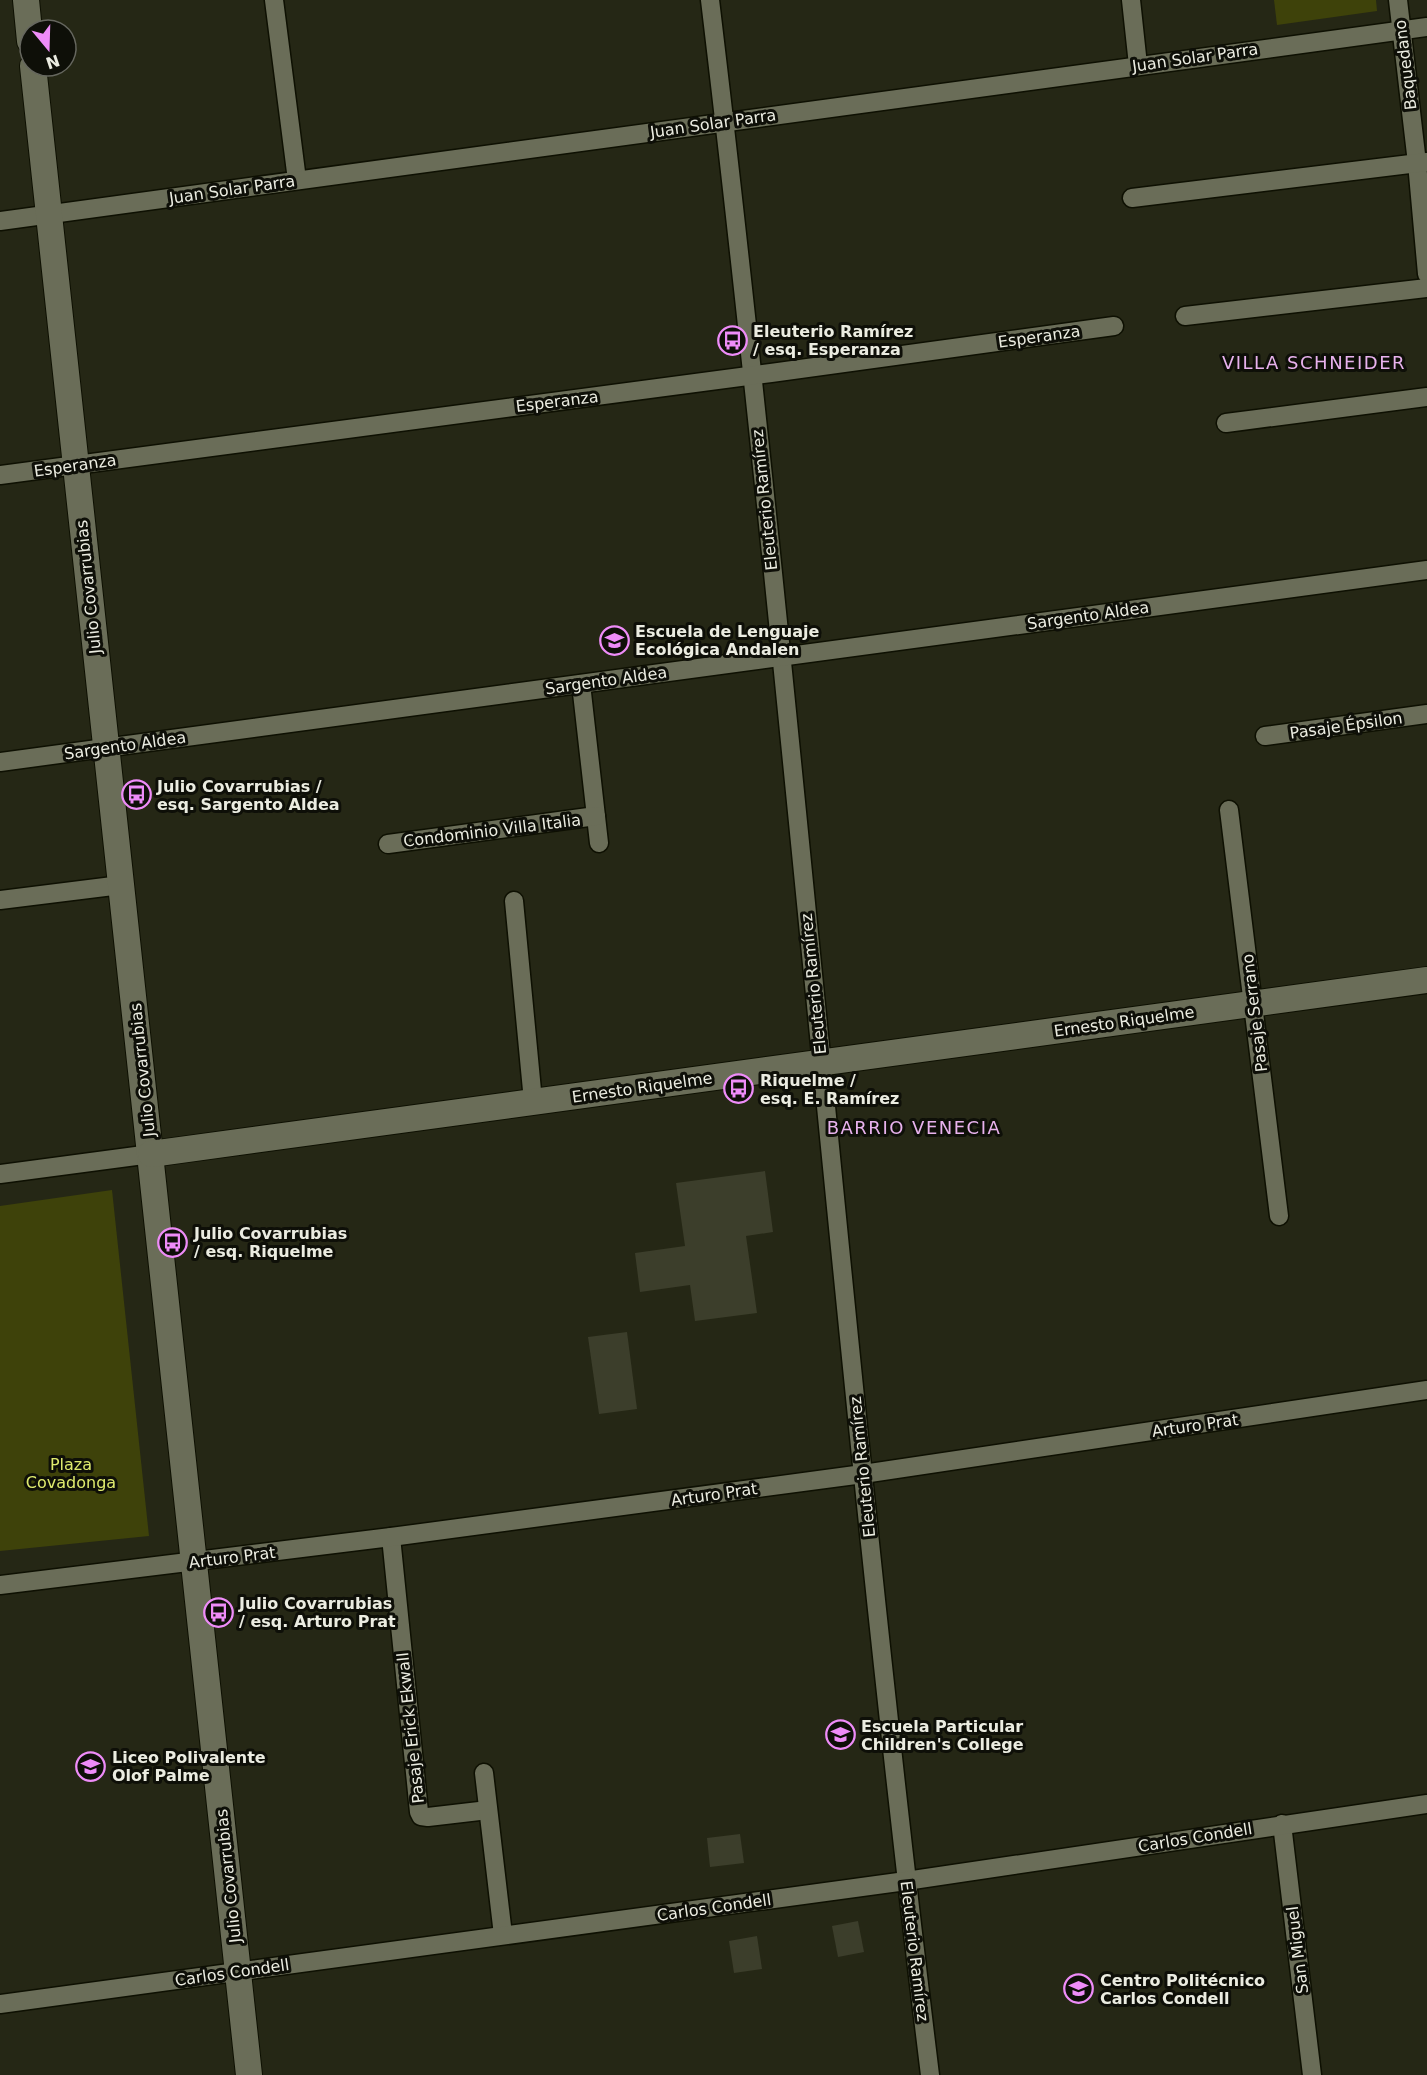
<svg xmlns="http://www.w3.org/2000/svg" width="1427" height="2075" font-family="'DejaVu Sans',sans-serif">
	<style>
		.green { fill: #3e420a }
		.building { fill: #3c3e2b }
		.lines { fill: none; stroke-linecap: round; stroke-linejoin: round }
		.street-casing { stroke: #0e1002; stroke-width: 21 }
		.secondary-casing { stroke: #0e1002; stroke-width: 28 }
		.street { stroke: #6a6d58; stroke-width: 18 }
		.secondary { stroke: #6a6d58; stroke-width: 26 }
		.labels { text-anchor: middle; stroke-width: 6; stroke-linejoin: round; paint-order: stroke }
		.street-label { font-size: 16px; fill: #ebece1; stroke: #0e0f08 }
		.poi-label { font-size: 16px; font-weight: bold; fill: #ebece1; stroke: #0e0f08; text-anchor: start }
		.park-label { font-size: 16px; fill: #dfeb6e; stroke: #0e0f08 }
		.neighbourhood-label { font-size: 18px; letter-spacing: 1.5px; fill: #e8b2ed; stroke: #0e0f08 }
	</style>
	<rect width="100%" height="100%" fill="#252715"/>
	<!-- green -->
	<g class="green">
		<path d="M 1274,0 L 1376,0 L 1377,11 L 1277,25 Z"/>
		<path d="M 112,1190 L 149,1536 L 0,1551 L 0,1206 Z"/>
	</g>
	<!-- building -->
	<g class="building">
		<path d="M 765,1171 L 773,1232 L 746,1236 L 757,1313 L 695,1321 L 690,1285 L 640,1292 L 635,1253 L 685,1246 L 676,1183 Z"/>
		<path d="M 627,1332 L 637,1409 L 599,1414 L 588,1337 Z"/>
		<path d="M 740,1834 L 744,1863 L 710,1867 L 707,1838 Z"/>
		<path d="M 858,1921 L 864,1952 L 838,1957 L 832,1926 Z"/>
		<path d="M 757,1936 L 762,1969 L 734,1973 L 729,1941 Z"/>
	</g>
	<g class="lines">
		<defs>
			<g id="street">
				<path d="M 274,0 L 297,180"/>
				<path d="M 710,0 C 793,691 845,1385 930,2075"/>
				<path d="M 1131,0 L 1138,65"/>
				<path d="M 1398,0 L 1417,163 L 1427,274"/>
				<path d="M 1132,198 L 1427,162"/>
				<path d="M 0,221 L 1427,27"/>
				<path d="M 1185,316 L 1427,288"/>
				<path d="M 1226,423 L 1427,397"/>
				<path d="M 0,475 L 771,373 L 1114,326"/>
				<path d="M 581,684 L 599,843"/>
				<path d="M 1265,736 L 1427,714"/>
				<path d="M 0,762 L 1427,570"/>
				<path d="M 1229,810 L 1279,1216"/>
				<path d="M 388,844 L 596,816"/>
				<path d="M 0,900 L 121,885"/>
				<path d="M 514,901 L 533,1101"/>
				<path d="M 0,1174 L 151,1154"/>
				<path d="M 391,1537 L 419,1812 L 421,1816 L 428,1817 L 488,1810"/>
				<path d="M 0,1585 L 391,1537 L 863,1474 L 1427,1390"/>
				<path d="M 484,1773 L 503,1935"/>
				<path d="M 1282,1824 L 1312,2075"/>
				<path d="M 0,2004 L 906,1881 L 1427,1804"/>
			</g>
			<g id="secondary">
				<path d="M 26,0 L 30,41"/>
				<path d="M 33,66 L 249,2075"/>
				<path d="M 151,1154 L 1427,980"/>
			</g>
		</defs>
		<!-- street casing -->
		<use href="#street" class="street-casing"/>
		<!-- secondary casing -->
		<use href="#secondary" class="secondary-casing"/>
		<!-- street -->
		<use href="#street" class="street"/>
		<!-- secondary -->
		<use href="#secondary" class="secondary"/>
	</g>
	<!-- icons -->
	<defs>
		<symbol id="bus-ring" viewBox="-11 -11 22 22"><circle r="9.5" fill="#0e0f08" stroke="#ee8cf8" stroke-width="1.5"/><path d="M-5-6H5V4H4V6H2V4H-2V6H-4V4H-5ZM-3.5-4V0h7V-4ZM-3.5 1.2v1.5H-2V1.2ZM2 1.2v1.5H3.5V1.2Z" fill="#ee8cf8"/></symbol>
		<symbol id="school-ring" viewBox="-11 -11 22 22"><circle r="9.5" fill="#0e0f08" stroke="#ee8cf8" stroke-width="1.5"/><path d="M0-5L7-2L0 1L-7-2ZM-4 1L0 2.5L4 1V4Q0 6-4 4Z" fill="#ee8cf8"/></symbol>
	</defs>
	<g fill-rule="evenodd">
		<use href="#bus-ring" x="716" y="324" width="33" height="33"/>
		<use href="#school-ring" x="598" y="624" width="33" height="33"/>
		<use href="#bus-ring" x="120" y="778" width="33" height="33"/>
		<use href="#bus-ring" x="722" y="1072" width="33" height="33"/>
		<use href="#bus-ring" x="156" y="1226" width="33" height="33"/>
		<use href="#bus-ring" x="202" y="1596" width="33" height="33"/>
		<use href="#school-ring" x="824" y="1718" width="33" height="33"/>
		<use href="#school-ring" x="74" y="1750" width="33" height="33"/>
		<use href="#school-ring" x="1062" y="1972" width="33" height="33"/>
	</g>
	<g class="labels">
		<!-- street labels -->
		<g class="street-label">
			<text transform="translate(1195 57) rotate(-8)" y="6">Juan Solar Parra</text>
			<text transform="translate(1405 65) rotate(-97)" y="6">Baquedano</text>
			<text transform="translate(713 123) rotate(-8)" y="6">Juan Solar Parra</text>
			<text transform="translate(232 189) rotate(-8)" y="6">Juan Solar Parra</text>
			<text transform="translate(1039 336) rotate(-8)" y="6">Esperanza</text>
			<text transform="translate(557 401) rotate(-7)" y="6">Esperanza</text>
			<text transform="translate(75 465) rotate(-8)" y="6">Esperanza</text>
			<text transform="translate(764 500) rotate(-96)" y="6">Eleuterio Ramírez</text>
			<text transform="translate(88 587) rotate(-96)" y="6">Julio Covarrubias</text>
			<text transform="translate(1088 615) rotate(-8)" y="6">Sargento Aldea</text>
			<text transform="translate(606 680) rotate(-8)" y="6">Sargento Aldea</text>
			<text transform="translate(1346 725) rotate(-8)" y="6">Pasaje Épsilon</text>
			<text transform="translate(125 745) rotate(-8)" y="6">Sargento Aldea</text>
			<text transform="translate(492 830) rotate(-7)" y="6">Condominio Villa Italia</text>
			<text transform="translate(813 984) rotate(-96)" y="6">Eleuterio Ramírez</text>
			<text transform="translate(1254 1013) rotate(-97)" y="6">Pasaje Serrano</text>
			<text transform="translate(1124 1021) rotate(-8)" y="6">Ernesto Riquelme</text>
			<text transform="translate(142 1070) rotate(-96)" y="6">Julio Covarrubias</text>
			<text transform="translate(642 1087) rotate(-8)" y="6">Ernesto Riquelme</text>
			<text transform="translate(1195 1425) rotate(-8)" y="6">Arturo Prat</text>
			<text transform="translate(862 1467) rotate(-96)" y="6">Eleuterio Ramírez</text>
			<text transform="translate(714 1494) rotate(-8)" y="6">Arturo Prat</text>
			<text transform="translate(232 1557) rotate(-7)" y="6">Arturo Prat</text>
			<text transform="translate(410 1728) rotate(-96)" y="6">Pasaje Erick Ekwall</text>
			<text transform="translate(1195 1837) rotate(-9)" y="6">Carlos Condell</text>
			<text transform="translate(228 1876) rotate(-96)" y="6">Julio Covarrubias</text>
			<text transform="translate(714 1907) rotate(-8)" y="6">Carlos Condell</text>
			<text transform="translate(1297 1950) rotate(-97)" y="6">San Miguel</text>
			<text transform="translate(915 1951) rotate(83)" y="6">Eleuterio Ramírez</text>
			<text transform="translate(232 1972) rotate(-8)" y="6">Carlos Condell</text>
		</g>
		<!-- poi labels -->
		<g class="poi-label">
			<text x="753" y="337">Eleuterio Ramírez<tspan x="753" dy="18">/ esq. Esperanza</tspan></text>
			<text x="635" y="637">Escuela de Lenguaje<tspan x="635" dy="18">Ecológica Andalen</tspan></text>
			<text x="157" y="792">Julio Covarrubias /<tspan x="157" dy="18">esq. Sargento Aldea</tspan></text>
			<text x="760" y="1086">Riquelme /<tspan x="760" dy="18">esq. E. Ramírez</tspan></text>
			<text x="194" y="1239">Julio Covarrubias<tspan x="194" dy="18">/ esq. Riquelme</tspan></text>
			<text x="239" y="1609">Julio Covarrubias<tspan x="239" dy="18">/ esq. Arturo Prat</tspan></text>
			<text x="861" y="1732">Escuela Particular<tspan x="861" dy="18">Children's College</tspan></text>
			<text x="112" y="1763">Liceo Polivalente<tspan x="112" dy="18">Olof Palme</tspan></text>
			<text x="1100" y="1986">Centro Politécnico<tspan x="1100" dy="18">Carlos Condell</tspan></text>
		</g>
		<!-- park labels -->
		<g class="park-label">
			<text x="71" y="1470">Plaza<tspan x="71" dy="18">Covadonga</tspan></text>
		</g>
		<!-- neighbourhood labels -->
		<g class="neighbourhood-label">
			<text x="1314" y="369">VILLA SCHNEIDER</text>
			<text x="914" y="1134">BARRIO VENECIA</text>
		</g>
	</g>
	<!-- north arrow -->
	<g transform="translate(48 48) rotate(161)"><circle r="28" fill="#0e0f08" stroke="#66675f" stroke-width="1.5"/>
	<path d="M0-4.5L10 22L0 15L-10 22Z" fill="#ee8cf8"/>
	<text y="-9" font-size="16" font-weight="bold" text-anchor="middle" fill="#ebece1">N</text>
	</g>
</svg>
